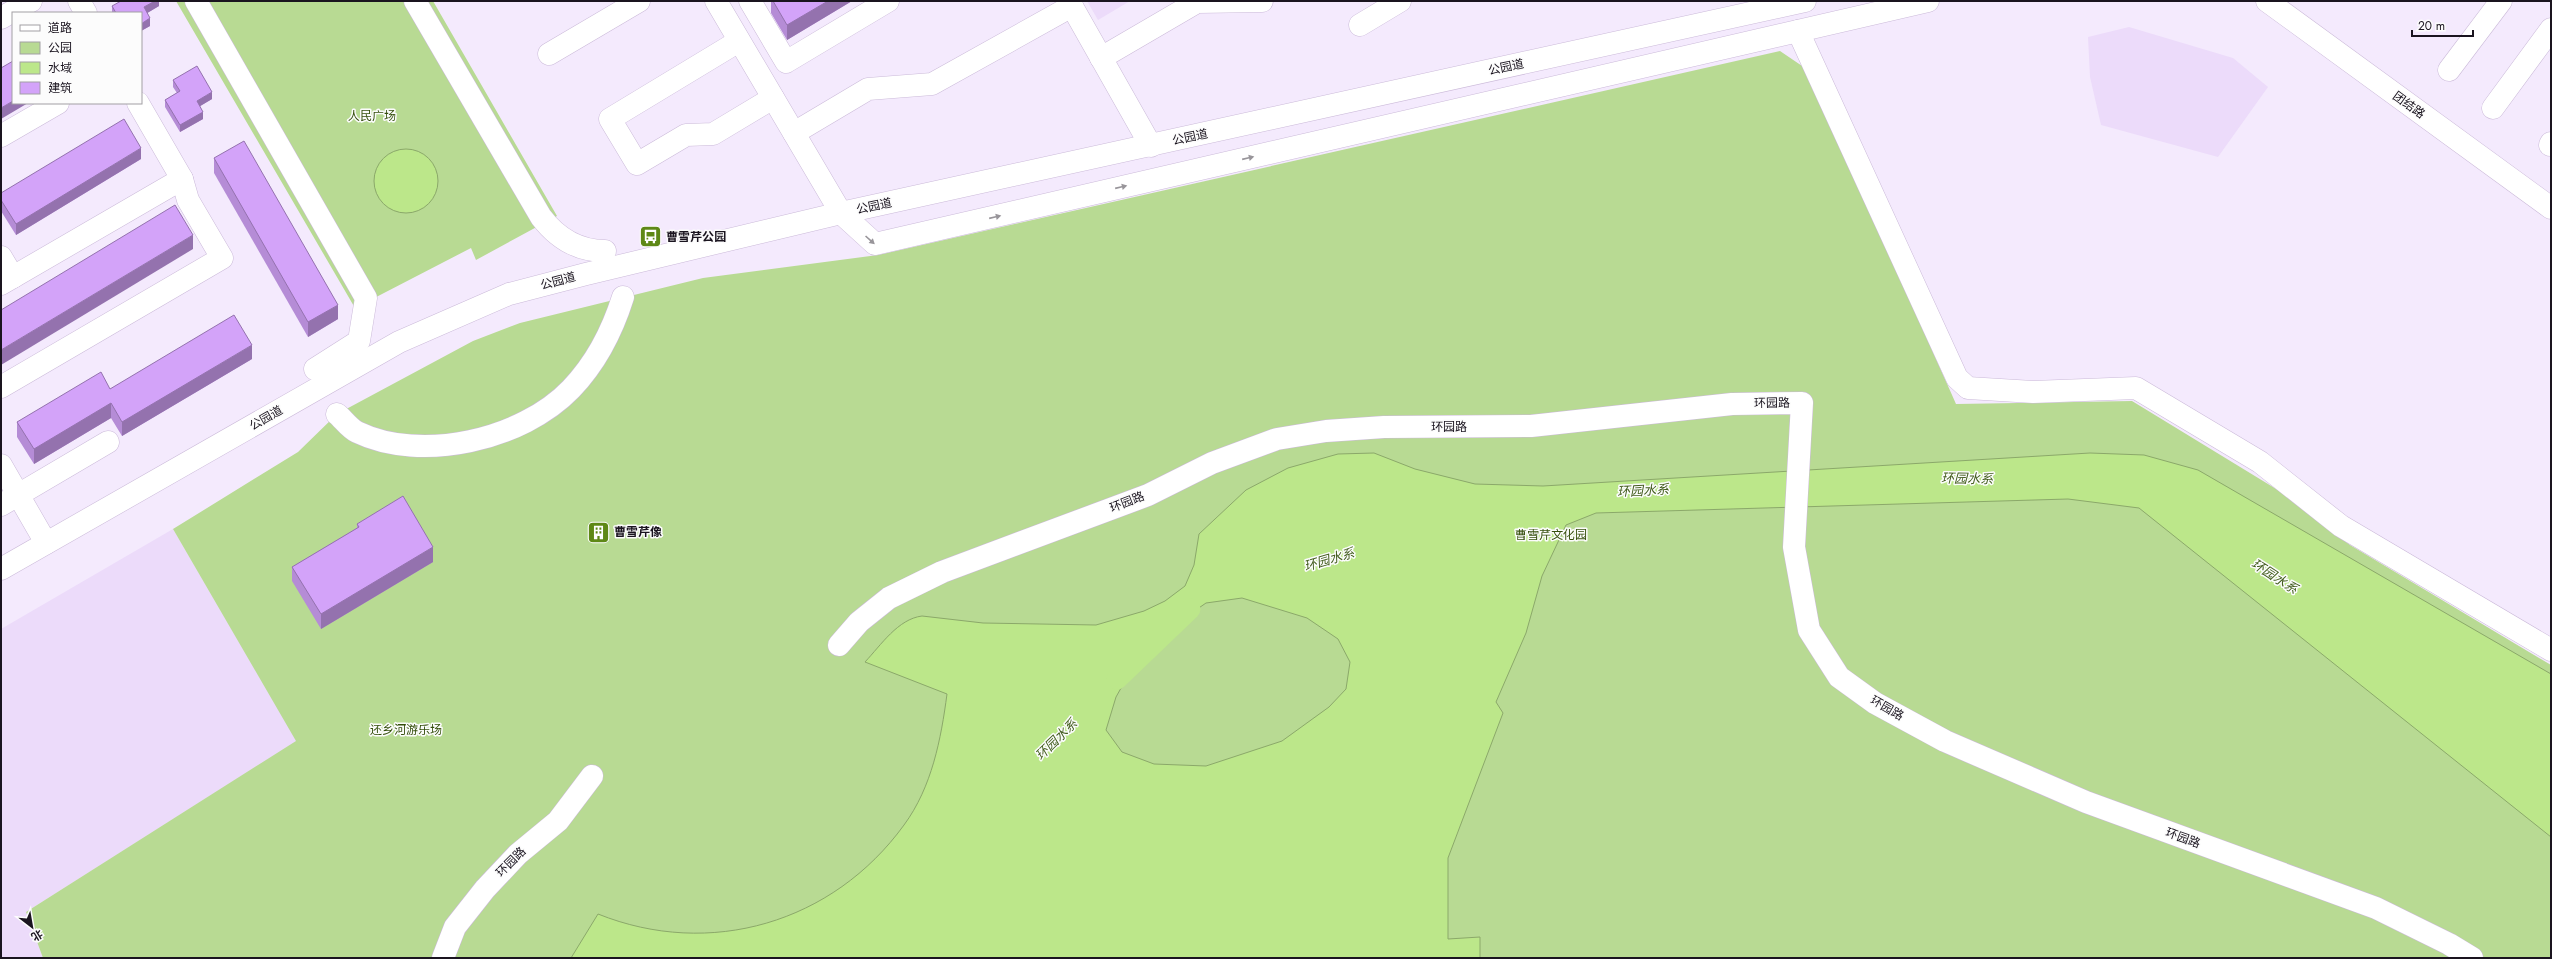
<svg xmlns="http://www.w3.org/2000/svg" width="2552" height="959" font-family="Jost,'Noto Sans SC',sans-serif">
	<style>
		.built { fill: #ecdbfa }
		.green { fill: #b8da93 }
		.water { fill: #bce78a; stroke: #8ba86a; fill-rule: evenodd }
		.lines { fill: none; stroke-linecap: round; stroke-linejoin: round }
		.canal { stroke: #bce78a; stroke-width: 21 }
		.minor-casing { stroke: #cbbad9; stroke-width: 23 }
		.major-casing { stroke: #cbbad9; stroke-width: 23 }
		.minor { stroke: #fff; stroke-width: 22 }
		.major { stroke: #fff; stroke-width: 22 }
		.wall { fill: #b58cd6 }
		.shaded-wall { fill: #9472ae }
		.building { fill: #d3a3f9; stroke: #9472ae }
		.oneway { fill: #98959a }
		.labels { text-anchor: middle; stroke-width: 3; stroke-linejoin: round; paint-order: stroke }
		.street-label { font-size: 12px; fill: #1a141f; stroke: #fcfcfc }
		.park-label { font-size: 12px; fill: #354f0c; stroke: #fcfcfc }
		.poi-label { font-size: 12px; font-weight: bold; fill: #1a141f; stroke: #fcfcfc; text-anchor: start }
		.water-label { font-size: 13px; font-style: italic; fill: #435d1e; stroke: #fcfcfc }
	</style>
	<rect width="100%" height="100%" fill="#f4eafd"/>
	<!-- built -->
	<g class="built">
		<path d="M 1087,1 L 1130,1 L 1098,20 Z"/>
		<path d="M 2129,27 L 2233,58 L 2268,87 L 2218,157 L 2101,125 L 2090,77 L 2088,37 Z"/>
		<path d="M 173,529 L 297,741 L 26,912 L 43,958 L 1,958 L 1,629 Z"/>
	</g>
	<!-- green -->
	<g class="green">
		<path d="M 176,1 L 433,1 L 557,216 L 476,260 L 471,248 L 355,308 Z"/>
		<path d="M 1780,51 L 1808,70 L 1956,404 L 2132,401 L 2286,495 L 2350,545 L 2551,665 L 2551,958 L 43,958 L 26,912 L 296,741 L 173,529 L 298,452 L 337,414 L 473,341 L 520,323 L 703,278 L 878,255 Z"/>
	</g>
	<!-- water -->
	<g class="water">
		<circle cx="406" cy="181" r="32"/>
		<path d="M 1374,453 L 1415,469 L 1475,484 L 1543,486 L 2090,453 L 2144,455 L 2198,470 L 2551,674 L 2551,837 L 2139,508 L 2068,499 L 1596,513 L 1566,525 L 1542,576 L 1526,633 L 1496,702 L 1503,713 L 1448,858 L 1448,939 L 1480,937 L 1480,958 L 571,958 L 598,914 C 710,959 833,923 904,825 C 932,787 941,739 947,694 L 865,662 C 881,645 898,619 922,616 L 983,623 L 1096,625 L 1144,611 L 1165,601 L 1185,586 L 1194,565 L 1199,534 L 1246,490 L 1288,468 L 1338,454 ZM 1242,598 L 1307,618 L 1338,639 L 1350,662 L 1346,689 L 1329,707 L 1282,741 L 1206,766 L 1154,764 L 1122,752 L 1106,730 L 1116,697 L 1139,656 L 1167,630 L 1206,603 Z"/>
	</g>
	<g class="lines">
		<!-- canal -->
		<path class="canal" d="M 1117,679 L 1190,609"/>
		<defs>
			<g id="minor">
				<path d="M 79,1 L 86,13"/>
				<path d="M 196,1 L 366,298 L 359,341 L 315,369"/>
				<path d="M 415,1 L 541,217 C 557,238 578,251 605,251"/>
				<path d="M 716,1 L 841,213 L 875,244 L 1928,1"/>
				<path d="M 750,1 L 786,62 L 888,1"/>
				<path d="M 1069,1 L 1151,146"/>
				<path d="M 2267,1 L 2551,208"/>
				<path d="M 1,18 L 31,1"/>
				<path d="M 1360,25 L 1400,1"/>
				<path d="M 1798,31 L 1957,378 L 1968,388 L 2033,392 L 2136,388 L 2260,462 L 2341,526 L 2551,650"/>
				<path d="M 739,41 L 610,119 L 637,164 L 686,135 L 713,134 L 773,98"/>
				<path d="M 549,54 L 639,1"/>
				<path d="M 1101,58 L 1197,2 L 1262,1"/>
				<path d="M 2449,70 L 2501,1"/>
				<path d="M 2493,108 L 2551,29"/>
				<path d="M 794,133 L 868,89 L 932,84 L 1072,6"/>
				<path d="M 1,136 L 58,103"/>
				<path d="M 2550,145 L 2551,143"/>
				<path d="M 1,257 L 13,277"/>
				<path d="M 1,284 L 182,179"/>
				<path d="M 1,387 L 222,258 L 188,200 L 182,179 L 138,103"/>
				<path d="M 337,414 C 343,419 349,428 357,432 C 421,463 522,440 571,389 C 596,363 612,332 623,297"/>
				<path d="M 1,465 L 46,543"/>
				<path d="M 1,505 L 108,442"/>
				<path d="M 839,645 L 859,622 L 889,598 L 942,572 L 1148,495 L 1212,463 L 1277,439 L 1326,431 L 1384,427 L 1531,426 L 1732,404 L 1802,403 L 1794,547 L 1809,630 L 1839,677 L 1875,703 L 1945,741 L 2086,802 L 2376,908 L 2449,944 L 2472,958"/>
				<path d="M 443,958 L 455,927 L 485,889 L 518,854 L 558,821 L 592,776"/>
			</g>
			<path id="major" d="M 1,569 L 399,342 L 509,294 L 586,274 L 841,213 L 1805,1"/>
		</defs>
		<!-- minor casing -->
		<use href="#minor" class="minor-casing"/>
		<!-- major casing -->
		<use href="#major" class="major-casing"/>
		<!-- minor -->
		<use href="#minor" class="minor"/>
		<!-- major -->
		<use href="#major" class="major"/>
	</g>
	<!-- wall -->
	<g class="wall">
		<path d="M 159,1 L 159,6 L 147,13 L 150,26 L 141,31 L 141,13 L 112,13 L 112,6 Z"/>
		<path d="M 771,1 L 852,1 L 787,40 L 771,13 Z"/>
		<path d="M 173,80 L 212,99 L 200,106 L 203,119 L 180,132 L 165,107 L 165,100 L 177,93 L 173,87 Z"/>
		<path d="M 214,158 L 338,319 L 308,337 L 214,173 Z"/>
		<path d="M 141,159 L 16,235 L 1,211 L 1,193 Z"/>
		<path d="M 252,359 L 122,436 L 111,418 L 34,464 L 17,437 L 17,422 L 110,389 Z"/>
		<path d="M 357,524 L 433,562 L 321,629 L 292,581 L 292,567 L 357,528 Z"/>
	</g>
	<!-- shaded-wall -->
	<g class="shaded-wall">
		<path d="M 155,1 L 159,1 L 159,6 L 144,15 L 144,7 Z"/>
		<path d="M 828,1 L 852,1 L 787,40 L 787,25 Z"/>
		<path d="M 150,18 L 150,26 L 141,31 L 141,24 Z"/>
		<path d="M 212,92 L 212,99 L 197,108 L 197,101 Z"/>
		<path d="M 13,101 L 13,103 L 28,103 L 1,119 L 1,108 Z"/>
		<path d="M 203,112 L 203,119 L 180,132 L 180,125 Z"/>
		<path d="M 141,148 L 141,159 L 16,235 L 16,224 Z"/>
		<path d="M 193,235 L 193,249 L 1,365 L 1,350 Z"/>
		<path d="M 338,305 L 338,319 L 308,337 L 308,322 Z"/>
		<path d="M 252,345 L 252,359 L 122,436 L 122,422 Z"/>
		<path d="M 111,403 L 111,418 L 34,464 L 34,449 Z"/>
		<path d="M 433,547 L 433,562 L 321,629 L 321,614 Z"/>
	</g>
	<!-- building -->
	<g class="building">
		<path d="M 121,1 L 155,1 L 144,7 L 150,18 L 141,24 L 141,13 L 116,13 L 112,6 Z"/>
		<path d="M 773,1 L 828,1 L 787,25 Z"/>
		<path d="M 13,61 L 13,101 L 1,108 L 1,68 Z"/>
		<path d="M 197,66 L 212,92 L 197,101 L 203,112 L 180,125 L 165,100 L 180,91 L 173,80 Z"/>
		<path d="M 124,119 L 141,148 L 16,224 L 1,200 L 1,193 Z"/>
		<path d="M 244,141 L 338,305 L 308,322 L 214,158 Z"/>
		<path d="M 175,205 L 193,235 L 1,350 L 1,310 Z"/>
		<path d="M 234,315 L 252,345 L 122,422 L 111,403 L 34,449 L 17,422 L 101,372 L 110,389 Z"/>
		<path d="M 403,496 L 433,547 L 321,614 L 292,567 L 359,527 L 357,524 Z"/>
	</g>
	<!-- one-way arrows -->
	<defs><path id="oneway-solid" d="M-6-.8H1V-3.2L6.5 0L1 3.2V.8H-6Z"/></defs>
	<g class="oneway">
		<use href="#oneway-solid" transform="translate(1248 158) rotate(-13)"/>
		<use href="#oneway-solid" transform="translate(1121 187) rotate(-13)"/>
		<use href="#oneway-solid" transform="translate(995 217) rotate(-13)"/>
		<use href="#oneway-solid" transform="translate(870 240) rotate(42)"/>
	</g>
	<!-- icons -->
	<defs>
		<symbol id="bus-square" viewBox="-11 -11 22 22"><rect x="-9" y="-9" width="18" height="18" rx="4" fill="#5e8816" stroke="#fcfcfc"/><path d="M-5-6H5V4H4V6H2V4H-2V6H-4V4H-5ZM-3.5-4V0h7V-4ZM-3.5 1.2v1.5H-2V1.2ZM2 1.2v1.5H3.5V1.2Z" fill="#fff"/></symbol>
		<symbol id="building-square" viewBox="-11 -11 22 22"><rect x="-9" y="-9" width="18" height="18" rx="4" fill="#5e8816" stroke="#fcfcfc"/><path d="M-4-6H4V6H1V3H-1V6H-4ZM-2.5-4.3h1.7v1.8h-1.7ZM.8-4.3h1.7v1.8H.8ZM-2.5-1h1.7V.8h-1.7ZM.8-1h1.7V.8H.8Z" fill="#fff"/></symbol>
	</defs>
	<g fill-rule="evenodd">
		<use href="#bus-square" x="638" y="224" width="25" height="25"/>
		<use href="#building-square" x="586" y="520" width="25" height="25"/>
	</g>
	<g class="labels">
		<!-- street labels -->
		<g class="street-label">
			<text transform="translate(1506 67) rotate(-12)" y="4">公园道</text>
			<text transform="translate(2409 105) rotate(36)" y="4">团结路</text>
			<text transform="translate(1190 137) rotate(-12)" y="4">公园道</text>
			<text transform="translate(874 206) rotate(-12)" y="4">公园道</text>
			<text transform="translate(558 281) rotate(-15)" y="4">公园道</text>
			<text transform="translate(1772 403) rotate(-1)" y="4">环园路</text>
			<text transform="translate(266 418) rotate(-30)" y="4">公园道</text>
			<text x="1449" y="431">环园路</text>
			<text transform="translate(1127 502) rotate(-21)" y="4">环园路</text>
			<text transform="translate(1887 708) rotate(30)" y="4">环园路</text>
			<text transform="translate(2183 838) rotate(20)" y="4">环园路</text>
			<text transform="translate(511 862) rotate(-45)" y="4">环园路</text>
		</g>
		<!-- park labels -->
		<g class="park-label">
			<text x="372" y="120">人民广场</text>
			<text x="1551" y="539">曹雪芹文化园</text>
			<text x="406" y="734">还乡河游乐场</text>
		</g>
		<!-- poi labels -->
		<g class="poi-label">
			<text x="666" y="241">曹雪芹公园</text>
			<text x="614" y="536">曹雪芹像</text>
		</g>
		<!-- water labels -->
		<g class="water-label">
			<text transform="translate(1967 478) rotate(1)" y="5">环园水系</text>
			<text transform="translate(1643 490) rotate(-3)" y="5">环园水系</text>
			<text transform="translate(1329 559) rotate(-16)" y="5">环园水系</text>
			<text transform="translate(2275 576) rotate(33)" y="5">环园水系</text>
			<text transform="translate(1056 739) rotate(-44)" y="5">环园水系</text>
		</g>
	</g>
	<!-- border -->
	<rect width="2552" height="959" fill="none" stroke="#1a141f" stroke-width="4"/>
	<!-- legend -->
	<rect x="12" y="12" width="130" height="92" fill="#fcfcfc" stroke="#a29fa4"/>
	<rect x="20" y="25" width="20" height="6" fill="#ffffff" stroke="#a29fa4"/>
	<text x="48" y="32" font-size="12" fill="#1a141f">道路</text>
	<rect x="20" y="42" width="20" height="12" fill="#b8da93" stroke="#a29fa4"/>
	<text x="48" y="52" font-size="12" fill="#1a141f">公园</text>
	<rect x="20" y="62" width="20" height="12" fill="#bce78a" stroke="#a29fa4"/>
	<text x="48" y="72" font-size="12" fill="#1a141f">水域</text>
	<rect x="20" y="82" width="20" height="12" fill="#d3a3f9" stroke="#a29fa4"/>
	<text x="48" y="92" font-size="12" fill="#1a141f">建筑</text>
	<!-- north arrow -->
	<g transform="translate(32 927) rotate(149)" stroke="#fcfcfc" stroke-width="3" paint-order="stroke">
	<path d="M0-3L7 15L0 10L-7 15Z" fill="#1a141f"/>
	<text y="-6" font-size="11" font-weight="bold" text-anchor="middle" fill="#1a141f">北</text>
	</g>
	<!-- scale -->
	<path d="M2412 30v6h61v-6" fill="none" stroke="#1a141f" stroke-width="2"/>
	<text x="2418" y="30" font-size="12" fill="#1a141f" stroke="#fcfcfc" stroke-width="3" paint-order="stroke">20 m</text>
</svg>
